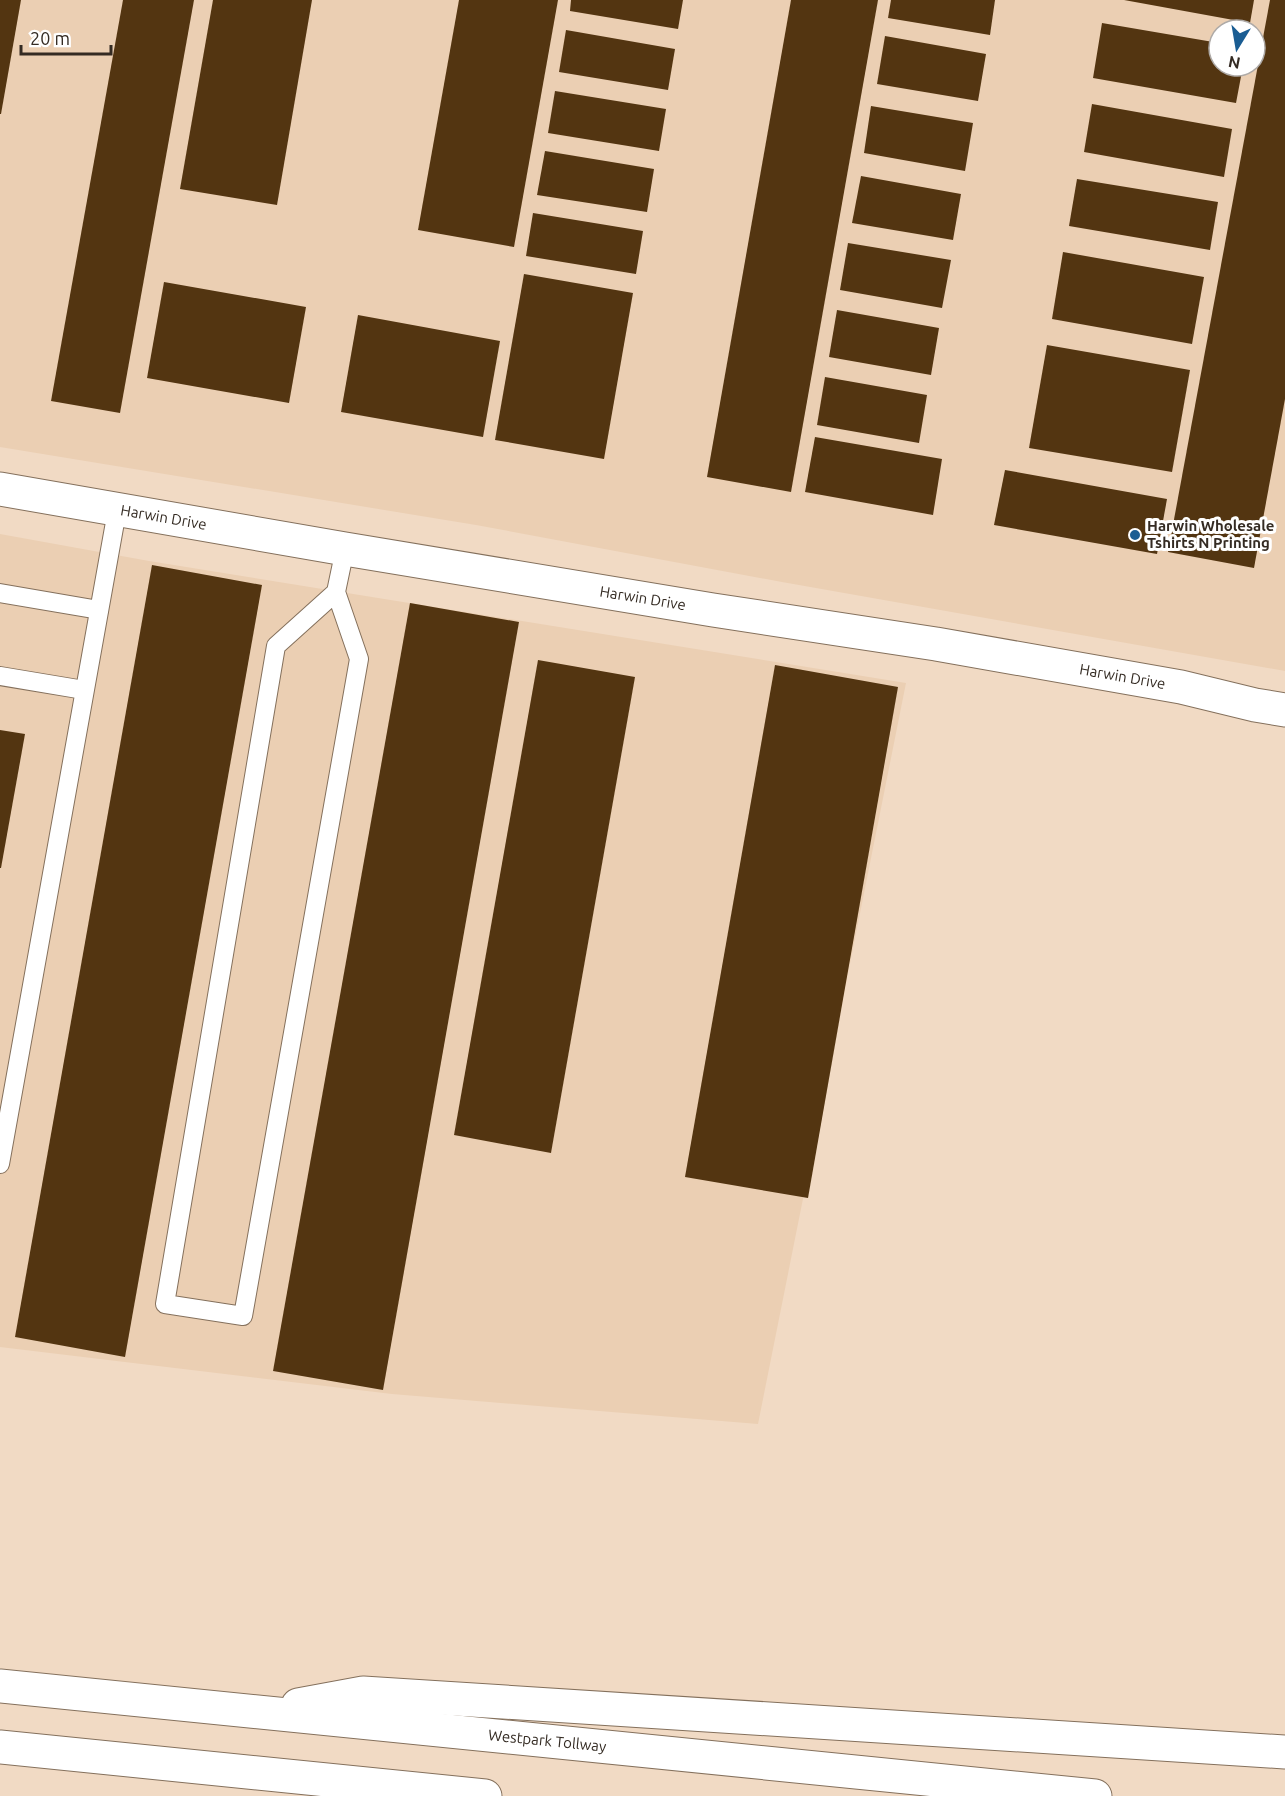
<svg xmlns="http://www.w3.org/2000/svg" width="1285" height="1796" font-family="Ubuntu,sans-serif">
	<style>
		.built { fill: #ebcfb3; fill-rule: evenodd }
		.building { fill: #533511 }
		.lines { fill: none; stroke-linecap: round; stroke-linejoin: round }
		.service-casing { stroke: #84705c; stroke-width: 20 }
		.secondary-casing { stroke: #84705c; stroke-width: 35 }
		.motorway-casing { stroke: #84705c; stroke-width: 35 }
		.service { stroke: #fff; stroke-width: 18 }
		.secondary { stroke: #fff; stroke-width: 33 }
		.motorway { stroke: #fff; stroke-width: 33 }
		.poi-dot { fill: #1a5d93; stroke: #fff; stroke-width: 2 }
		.labels { text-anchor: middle; stroke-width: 6; stroke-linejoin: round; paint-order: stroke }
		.street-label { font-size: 15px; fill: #342b23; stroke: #fff }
		.poi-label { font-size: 15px; font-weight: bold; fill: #342b23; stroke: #fff; text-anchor: start }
	</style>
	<rect width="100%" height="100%" fill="#f1dac4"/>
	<!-- built -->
	<g class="built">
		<path d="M 0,0 L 1285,0 L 1285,671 L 782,582 L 476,525 L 0,447 ZM 1219,30 L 1255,30 L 1255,66 L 1219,66 Z"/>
		<path d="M 0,534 L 149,561 L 906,683 L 758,1424 L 392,1394 L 0,1347 Z"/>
	</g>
	<!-- building -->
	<g class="building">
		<path d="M 0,0 L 21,0 L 1,114 L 0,114 Z"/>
		<path d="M 123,0 L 194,0 L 120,413 L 51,401 Z"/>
		<path d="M 213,0 L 312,0 L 277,205 L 180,189 Z"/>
		<path d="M 459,0 L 558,0 L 514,247 L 418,230 Z"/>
		<path d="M 571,0 L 683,0 L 678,29 L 570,11 Z"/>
		<path d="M 791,0 L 878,0 L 791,492 L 707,477 Z"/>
		<path d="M 891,0 L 995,0 L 990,35 L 888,18 Z"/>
		<path d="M 1124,0 L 1254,0 L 1250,23 Z"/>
		<path d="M 1270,0 L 1285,0 L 1285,399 L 1254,568 L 1168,552 Z"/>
		<path d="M 1102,23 L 1219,43 L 1219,66 L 1243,66 L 1236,103 L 1093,78 Z"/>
		<path d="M 566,30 L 675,49 L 668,90 L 559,72 Z"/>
		<path d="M 885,36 L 986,54 L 978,101 L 877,84 Z"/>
		<path d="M 555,91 L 666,109 L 659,151 L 548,133 Z"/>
		<path d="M 1092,104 L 1232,129 L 1224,177 L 1084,152 Z"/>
		<path d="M 871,106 L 973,123 L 965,171 L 864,153 Z"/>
		<path d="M 545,151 L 654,169 L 647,212 L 537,195 Z"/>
		<path d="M 861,176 L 961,194 L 953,240 L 852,223 Z"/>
		<path d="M 1077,179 L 1218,202 L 1210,250 L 1069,226 Z"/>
		<path d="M 533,213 L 643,231 L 636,274 L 526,256 Z"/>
		<path d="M 848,243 L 951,260 L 942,308 L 840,290 Z"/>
		<path d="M 1063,252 L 1204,277 L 1192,344 L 1052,319 Z"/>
		<path d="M 524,274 L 633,293 L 604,459 L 495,440 Z"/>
		<path d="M 164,282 L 306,307 L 289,403 L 147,378 Z"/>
		<path d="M 837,310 L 939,328 L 931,375 L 829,357 Z"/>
		<path d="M 358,315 L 500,341 L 483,437 L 341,412 Z"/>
		<path d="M 1047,345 L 1190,370 L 1172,472 L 1029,448 Z"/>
		<path d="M 825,377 L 927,395 L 919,443 L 817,425 Z"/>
		<path d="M 815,437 L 942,459 L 933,515 L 805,492 Z"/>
		<path d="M 1005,470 L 1167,499 L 1157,554 L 994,525 Z"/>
		<path d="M 152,565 L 262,585 L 125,1357 L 15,1337 Z"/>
		<path d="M 410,603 L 519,622 L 383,1390 L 273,1371 Z"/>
		<path d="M 538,660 L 635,677 L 551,1153 L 454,1135 Z"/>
		<path d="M 775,665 L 898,687 L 808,1198 L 685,1177 Z"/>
		<path d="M 0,730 L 25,734 L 1,868 L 0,868 Z"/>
	</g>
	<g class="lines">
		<defs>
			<g id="service">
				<path d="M 336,592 L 359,659 L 243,1316 L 165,1304 L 276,646 L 336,592 L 345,549"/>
				<path d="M 0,593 L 99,610"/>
				<path d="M 0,676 L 84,690"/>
				<path d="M 0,1164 L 117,511"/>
			</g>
			<g id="secondary">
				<path id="s1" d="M 0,489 L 345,549 L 713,610 L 936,644 L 1181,687 L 1255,705 L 1285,710"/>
			</g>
			<g id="motorway">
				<path id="s2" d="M 0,1686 L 1095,1796"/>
				<path d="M 298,1705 L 363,1693 L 1285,1752"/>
				<path d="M 0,1747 L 485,1796"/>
			</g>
		</defs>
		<!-- service casing -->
		<use href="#service" class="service-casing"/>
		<!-- secondary casing -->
		<use href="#secondary" class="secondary-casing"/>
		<!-- motorway casing -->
		<use href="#motorway" class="motorway-casing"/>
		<!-- service -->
		<use href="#service" class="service"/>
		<!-- secondary -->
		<use href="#secondary" class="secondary"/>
		<!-- motorway -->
		<use href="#motorway" class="motorway"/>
	</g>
	<!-- markers -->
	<circle class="poi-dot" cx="1135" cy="535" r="6"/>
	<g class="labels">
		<!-- street labels -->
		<g class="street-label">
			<text dy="5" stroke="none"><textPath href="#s1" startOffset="166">Harwin Drive</textPath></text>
			<text dy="5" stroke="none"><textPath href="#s1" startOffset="652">Harwin Drive</textPath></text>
			<text dy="5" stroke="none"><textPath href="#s1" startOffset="1138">Harwin Drive</textPath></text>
			<text dy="5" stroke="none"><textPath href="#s2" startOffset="550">Westpark Tollway</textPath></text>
		</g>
		<!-- poi labels -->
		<g class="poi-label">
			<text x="1147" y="531">Harwin Wholesale<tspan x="1147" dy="17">Tshirts N Printing</tspan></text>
		</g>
	</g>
	<!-- north arrow -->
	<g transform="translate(1237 48) rotate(191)"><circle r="28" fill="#ffffff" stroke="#aeaaa7" stroke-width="1.5"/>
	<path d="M0-4.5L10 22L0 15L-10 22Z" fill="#1a5d93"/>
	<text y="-9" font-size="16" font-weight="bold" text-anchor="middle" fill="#342b23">N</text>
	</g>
	<!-- scale -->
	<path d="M21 45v9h90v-9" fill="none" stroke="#342b23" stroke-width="3"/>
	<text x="30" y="45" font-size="18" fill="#342b23" stroke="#ffffff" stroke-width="4.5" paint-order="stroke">20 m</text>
</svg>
